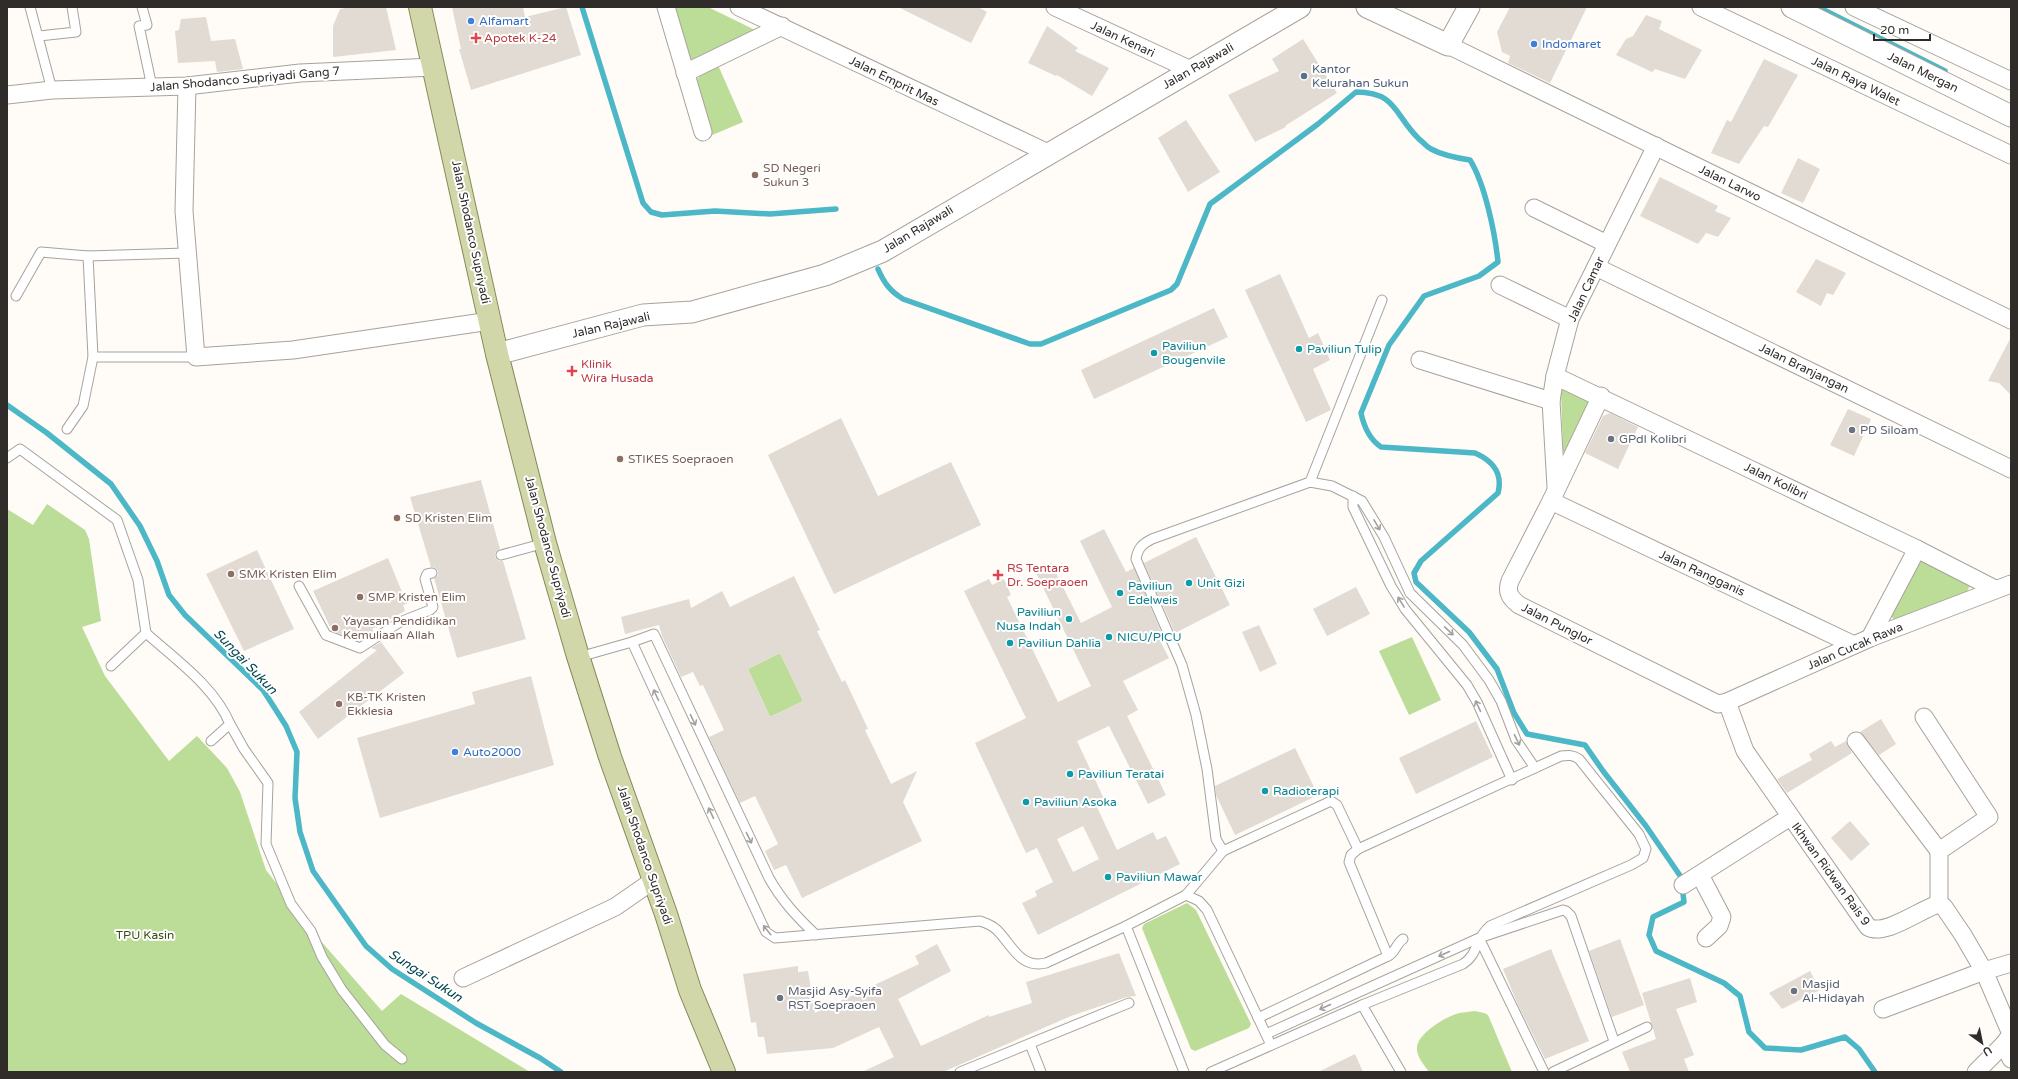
<svg xmlns="http://www.w3.org/2000/svg" width="2018" height="1079" font-family="'Varela Round',sans-serif">
	<style>
		.green { fill: #bbdd97 }
		.lines { fill: none; stroke-linecap: round; stroke-linejoin: round }
		.stream { stroke: #4bb7c7; stroke-width: 5.5 }
		.building { fill: #e1dbd3; fill-rule: evenodd }
		.service-casing { stroke: #a8a29b; stroke-width: 11 }
		.minor-casing { stroke: #a8a29b; stroke-width: 19 }
		.tertiary-casing { stroke: #a8a29b; stroke-width: 23 }
		.primary-casing { stroke: #858a58; stroke-width: 24 }
		.service { stroke: #fff; stroke-width: 9 }
		.minor { stroke: #fff; stroke-width: 17 }
		.tertiary { stroke: #fff; stroke-width: 21 }
		.primary { stroke: #d1d7a9; stroke-width: 22 }
		.oneway { stroke: #a1a09f }
		.shop-dot { fill: #3f7fe0; stroke: #fff; stroke-width: 1.5 }
		.health-dot { fill: #e0444e; stroke: #fff; stroke-width: 1.5 }
		.service-dot { fill: #5c6f8a; stroke: #fff; stroke-width: 1.5 }
		.education-dot { fill: #8d6e63; stroke: #fff; stroke-width: 1.5 }
		.culture-dot { fill: #0f9aa8; stroke: #fff; stroke-width: 1.5 }
		.worship-dot { fill: #6b7280; stroke: #fff; stroke-width: 1.5 }
		.labels { text-anchor: middle; stroke-width: 4; stroke-linejoin: round; paint-order: stroke }
		.shop-label { font-size: 12px; fill: #366cbe; stroke: #fff; text-anchor: start }
		.health-label { font-size: 12px; fill: #be3a42; stroke: #fff; text-anchor: start }
		.street-label { font-size: 12px; fill: #2f2c2a; stroke: #fff }
		.service-label { font-size: 12px; fill: #4e5e75; stroke: #fff; text-anchor: start }
		.education-label { font-size: 12px; fill: #785e54; stroke: #fff; text-anchor: start }
		.culture-label { font-size: 12px; fill: #0d838f; stroke: #fff; text-anchor: start }
		.worship-label { font-size: 12px; fill: #5b616d; stroke: #fff; text-anchor: start }
		.park-label { font-size: 12px; fill: #354e0f; stroke: #fff }
		.water-label { font-size: 13px; font-style: italic; fill: #00454e; stroke: #fff }
	</style>
	<rect width="100%" height="100%" fill="#fffbf6"/>
	<!-- green -->
	<g class="green">
		<path d="M 671,7 L 708,7 L 755,30 L 693,61 L 689,60 Z"/>
		<path d="M 718,65 L 743,122 L 710,136 L 696,81 L 702,72 Z"/>
		<path d="M 1563,386 L 1590,399 L 1565,452 L 1563,451 L 1561,392 Z"/>
		<path d="M 47,504 L 85,530 L 89,539 L 101,621 L 82,627 L 105,676 L 169,761 L 197,736 L 227,768 L 240,792 L 266,870 L 320,940 L 382,1011 L 401,994 L 530,1072 L 7,1072 L 7,509 L 33,525 Z"/>
		<path d="M 1922,561 L 1970,585 L 1967,592 L 1894,620 L 1890,614 L 1919,562 Z"/>
		<path d="M 1412,637 L 1441,700 L 1409,715 L 1379,651 Z"/>
		<path d="M 780,653 L 803,701 L 770,717 L 748,669 Z"/>
		<path d="M 1187,903 L 1196,910 L 1251,1024 L 1249,1028 L 1195,1051 L 1191,1049 L 1142,928 L 1144,924 Z"/>
		<path d="M 1475,1011 L 1484,1013 L 1488,1015 L 1512,1072 L 1429,1072 C 1425,1066 1417,1057 1417,1050 C 1415,1035 1444,1018 1456,1014 C 1462,1012 1469,1012 1475,1011 Z"/>
	</g>
	<g class="lines">
		<!-- stream -->
		<g class="stream">
			<path d="M 582,7 L 643,203 L 651,212 L 662,215 L 715,211 L 770,214 L 836,209"/>
			<path d="M 1818,7 L 1945,71"/>
			<path d="M 878,269 C 884,283 890,291 903,299 L 1030,344 L 1041,344 L 1171,290 L 1177,284 L 1210,204 L 1318,124 L 1356,92 C 1397,92 1394,115 1419,139 C 1423,142 1427,147 1431,149 C 1442,155 1457,158 1470,160 C 1485,184 1495,233 1498,262 L 1479,276 L 1424,296 L 1389,345 L 1361,413 C 1364,427 1369,439 1381,447 L 1475,453 C 1493,461 1503,473 1498,493 L 1421,561 L 1414,573 L 1416,582 L 1469,632 L 1497,669 L 1514,713 L 1527,734 L 1585,745 L 1603,771 L 1646,826 L 1681,877 L 1684,902 L 1653,917 L 1649,935 L 1656,951 L 1724,983 L 1740,996 L 1749,1032 L 1765,1048 L 1801,1050 L 1845,1037 L 1859,1049 L 1875,1072"/>
			<path d="M 7,405 L 47,433 L 111,484 L 140,526 L 157,561 L 169,595 L 185,615 L 263,690 L 274,707 L 286,726 L 297,752 L 295,798 L 300,832 L 313,871 L 366,946 L 392,969 L 476,1023 L 540,1058 L 561,1072"/>
		</g>
	</g>
	<!-- building -->
	<g class="building">
		<path d="M 351,7 L 386,7 L 396,50 L 333,57 L 333,26 L 340,9 Z"/>
		<path d="M 452,7 L 523,7 L 525,17 L 566,7 L 581,55 L 471,90 L 459,49 L 461,49 Z"/>
		<path d="M 898,7 L 978,7 L 987,12 L 971,43 Z"/>
		<path d="M 1510,7 L 1587,7 L 1550,83 L 1508,63 L 1510,56 L 1502,52 L 1497,32 Z"/>
		<path d="M 1646,15 L 1662,21 L 1659,29 L 1702,50 L 1685,79 L 1655,69 L 1652,72 L 1616,55 L 1626,39 L 1633,36 Z"/>
		<path d="M 206,17 L 211,41 L 235,39 L 243,69 L 217,72 L 215,61 L 178,63 L 175,31 L 179,30 L 181,19 Z"/>
		<path d="M 1047,26 L 1078,48 L 1075,51 L 1109,68 L 1092,96 L 1057,75 L 1056,76 L 1028,63 Z"/>
		<path d="M 1303,39 L 1337,93 L 1285,126 L 1286,127 L 1255,142 L 1228,95 L 1279,71 L 1272,59 Z"/>
		<path d="M 1764,59 L 1798,75 L 1768,127 L 1764,126 L 1739,164 L 1711,153 L 1727,120 L 1731,122 Z"/>
		<path d="M 1186,120 L 1220,172 L 1188,192 L 1158,138 Z"/>
		<path d="M 1798,158 L 1820,169 L 1803,203 L 1781,193 Z"/>
		<path d="M 1660,177 L 1718,206 L 1715,211 L 1731,218 L 1718,237 L 1706,233 L 1698,244 L 1640,216 Z"/>
		<path d="M 1816,259 L 1846,273 L 1833,295 L 1827,293 L 1821,306 L 1796,292 Z"/>
		<path d="M 1280,274 L 1309,338 L 1318,333 L 1330,360 L 1313,369 L 1331,410 L 1306,422 L 1245,290 Z"/>
		<path d="M 1214,308 L 1228,337 L 1094,399 L 1081,370 Z"/>
		<path d="M 2011,337 L 2011,395 L 1999,383 L 1988,381 Z"/>
		<path d="M 1848,409 L 1871,419 L 1854,456 L 1830,445 Z"/>
		<path d="M 1610,413 L 1638,427 L 1618,469 L 1585,453 L 1603,416 Z"/>
		<path d="M 841,418 L 878,496 L 951,462 L 981,525 L 834,594 L 768,455 Z"/>
		<path d="M 481,480 L 500,549 L 495,553 L 495,557 L 499,561 L 503,561 L 526,639 L 457,658 L 434,578 L 438,575 L 438,571 L 434,567 L 431,567 L 410,497 Z"/>
		<path d="M 1104,529 L 1126,572 L 1134,568 L 1164,639 L 1160,641 L 1169,658 L 1123,681 L 1138,710 L 1127,716 L 1166,795 L 1148,804 L 1109,726 L 1077,741 L 1105,801 L 1096,805 L 1117,850 L 1153,832 L 1157,840 L 1166,836 L 1180,864 L 1038,935 L 1022,903 L 1037,896 L 1035,891 L 1053,882 L 1037,848 L 1026,853 L 975,743 L 1026,718 L 964,591 L 989,579 L 992,585 L 1004,579 L 1011,595 L 1007,597 L 1058,702 L 1091,686 L 1035,571 L 1051,563 L 1081,623 L 1112,607 L 1080,541 ZM 1083,826 L 1099,859 L 1073,872 L 1057,839 Z"/>
		<path d="M 1196,537 L 1230,605 L 1175,633 L 1144,563 Z"/>
		<path d="M 257,550 L 294,629 L 244,651 L 206,574 Z"/>
		<path d="M 388,558 L 407,604 L 403,605 L 405,611 L 372,629 L 374,632 L 359,641 L 332,631 L 313,591 Z"/>
		<path d="M 794,576 L 820,630 L 817,631 L 842,682 L 845,680 L 868,729 L 865,730 L 891,784 L 917,771 L 903,802 L 922,841 L 802,898 L 786,865 L 774,870 L 765,851 L 778,844 L 755,796 L 740,803 L 709,737 L 724,730 L 703,685 L 700,686 L 693,672 L 681,677 L 662,636 L 659,625 L 625,634 L 621,617 L 689,599 L 691,608 L 722,591 L 730,607 ZM 780,653 L 803,701 L 770,717 L 748,669 Z"/>
		<path d="M 1356,587 L 1370,614 L 1327,636 L 1313,609 Z"/>
		<path d="M 1259,625 L 1277,664 L 1260,672 L 1242,632 Z"/>
		<path d="M 381,642 L 404,673 L 318,739 L 299,712 L 377,650 L 371,648 Z"/>
		<path d="M 531,676 L 554,765 L 380,818 L 357,738 L 475,704 L 472,692 Z"/>
		<path d="M 1881,719 L 1896,744 L 1879,755 L 1860,732 Z"/>
		<path d="M 1476,721 L 1493,757 L 1416,794 L 1399,758 Z"/>
		<path d="M 1831,741 L 1835,747 L 1846,741 L 1852,753 L 1787,793 L 1777,779 L 1812,760 L 1809,754 Z"/>
		<path d="M 1295,748 L 1318,795 L 1235,835 L 1216,795 L 1215,786 Z"/>
		<path d="M 1850,821 L 1870,844 L 1851,861 L 1831,838 Z"/>
		<path d="M 1620,939 L 1644,1005 L 1612,1017 L 1589,951 Z"/>
		<path d="M 937,944 L 951,971 L 898,999 L 921,1046 L 989,1015 L 989,1017 L 1032,1003 L 1026,982 L 1119,953 L 1136,996 L 1127,997 L 1071,1016 L 943,1072 L 862,1072 L 894,1057 L 879,1027 L 833,1048 L 767,1054 L 764,1037 L 758,1037 L 756,1022 L 751,1023 L 743,974 L 798,966 L 798,972 L 808,971 L 815,1013 L 919,964 L 915,956 Z"/>
		<path d="M 1551,949 L 1589,1041 L 1545,1059 L 1518,1005 L 1503,969 Z"/>
		<path d="M 1810,971 L 1820,990 L 1782,1009 L 1769,993 Z"/>
		<path d="M 1690,978 L 1697,1002 L 1676,1009 L 1694,1055 L 1684,1059 L 1689,1072 L 1630,1072 L 1622,1052 L 1656,1039 L 1642,993 Z"/>
		<path d="M 1355,1054 L 1363,1072 L 1318,1072 Z"/>
	</g>
	<g class="lines">
		<defs>
			<g id="service">
				<path d="M 30,7 L 52,90"/>
				<path d="M 142,7 L 147,25 L 139,26 L 152,87"/>
				<path d="M 39,36 L 76,32 L 72,7"/>
				<path d="M 16,296 L 41,252 L 88,256 L 186,253"/>
				<path d="M 1382,300 L 1310,482 L 1332,486 L 1362,501 L 1384,537 L 1410,593 L 1463,645 L 1489,680 L 1501,701 L 1516,740 L 1535,768"/>
				<path d="M 93,357 L 196,357"/>
				<path d="M 67,429 L 83,406 L 93,357 L 88,256"/>
				<path d="M 7,458 L 20,449 L 117,520 L 138,580 L 146,633 L 111,666"/>
				<path d="M 1353,496 L 1353,507 L 1391,586 L 1405,609 L 1467,685 L 1477,702 L 1512,780"/>
				<path d="M 501,555 L 545,543"/>
				<path d="M 299,586 L 326,635 L 360,648 L 400,622 L 430,610 L 433,607 L 425,579 L 427,574 L 432,573"/>
				<path d="M 146,633 C 176,660 214,686 230,724 L 211,741"/>
				<path d="M 632,642 L 762,924 L 766,932 L 775,938 L 980,921 C 986,923 992,925 997,930 C 1012,945 1020,969 1046,963 L 1126,926 L 1186,895 L 1199,901 L 1207,910 L 1271,1045"/>
				<path d="M 579,657 L 632,642 L 654,634 L 769,878 C 782,901 797,917 816,935"/>
				<path d="M 230,724 L 244,749 L 268,783 L 266,844 L 291,904 L 311,931 L 322,957 L 342,990 L 385,1045 L 402,1059"/>
				<path d="M 1358,849 L 1351,855 L 1349,862 L 1388,956"/>
				<path d="M 1186,895 L 1223,851"/>
				<path d="M 1126,926 L 1184,1072"/>
				<path d="M 1479,938 L 1544,1072"/>
				<path d="M 1362,1005 L 1401,1072"/>
				<path d="M 1258,1018 L 1388,956 C 1395,953 1396,944 1403,939"/>
				<path d="M 1266,1034 L 1479,938 L 1563,910 L 1566,911 L 1571,916 L 1614,1041"/>
				<path d="M 1030,1044 L 1041,1072"/>
				<path d="M 960,1072 L 1129,1003"/>
				<path d="M 1211,1072 L 1362,1005 L 1463,964 C 1478,955 1476,937 1490,926 L 1631,865 L 1643,858 L 1646,849 L 1639,834 L 1579,759 C 1573,755 1569,755 1561,756 L 1358,849 L 1337,805 L 1331,801 L 1223,851 L 1216,839 L 1207,769 L 1196,715 L 1182,665 L 1136,559 C 1138,548 1142,544 1152,539 L 1310,482"/>
				<path d="M 1553,1072 L 1647,1027"/>
			</g>
			<g id="minor">
				<path d="M 666,7 L 703,132"/>
				<path d="M 739,7 L 1048,153"/>
				<path d="M 1055,7 L 1191,70"/>
				<path d="M 1701,7 L 2011,155"/>
				<path d="M 1854,7 L 2011,81"/>
				<path d="M 1448,45 L 2011,320"/>
				<path d="M 685,73 L 782,26"/>
				<path d="M 187,86 L 184,211 L 196,357 L 293,350 L 490,321"/>
				<path d="M 7,95 L 52,90 L 187,86 L 300,73 L 434,67"/>
				<path d="M 1534,208 L 1607,244"/>
				<path d="M 1596,267 L 2011,469"/>
				<path d="M 1500,285 L 1570,319"/>
				<path d="M 1420,360 L 1551,401"/>
				<path d="M 1555,376 L 1917,549 L 1995,589"/>
				<path d="M 1601,396 L 1551,501 L 1510,581 C 1506,592 1510,598 1519,605 L 1718,704 L 1727,702 L 1870,638 L 2011,584"/>
				<path d="M 1556,487 L 1551,401 L 1555,376 L 1570,319 L 1656,146"/>
				<path d="M 1551,501 L 1854,645"/>
				<path d="M 1870,638 L 1917,549"/>
				<path d="M 1727,702 L 1745,751 L 1868,927 C 1885,937 1922,908 1939,904 L 1944,907 L 1963,935 L 1984,971 L 2011,963"/>
				<path d="M 1924,717 L 1989,817 L 1939,851 L 1939,904"/>
				<path d="M 1856,741 L 1939,851"/>
				<path d="M 1700,875 L 1722,917 L 1719,926 L 1706,938"/>
				<path d="M 1683,885 L 1790,817"/>
				<path d="M 463,978 L 615,907 L 654,880"/>
				<path d="M 1883,1009 L 1984,971 L 2011,1034 L 2004,1044 L 2011,1059"/>
				<path d="M 1976,1072 L 2004,1044"/>
			</g>
			<g id="tertiary">
				<path d="M 1367,7 L 1448,45 L 1469,7"/>
				<path d="M 1792,7 L 2011,116"/>
				<path d="M 497,354 L 643,315 L 692,312 L 825,275 L 883,251 L 1300,7"/>
			</g>
			<path id="primary" d="M 420,7 L 497,354 L 545,543 L 577,653 L 610,757 L 666,914 L 690,990 L 724,1072"/>
		</defs>
		<!-- service casing -->
		<use href="#service" class="service-casing"/>
		<!-- minor casing -->
		<use href="#minor" class="minor-casing"/>
		<!-- tertiary casing -->
		<use href="#tertiary" class="tertiary-casing"/>
		<!-- primary casing -->
		<use href="#primary" class="primary-casing"/>
		<!-- service -->
		<use href="#service" class="service"/>
		<!-- minor -->
		<use href="#minor" class="minor"/>
		<!-- tertiary -->
		<use href="#tertiary" class="tertiary"/>
		<!-- primary -->
		<use href="#primary" class="primary"/>
	</g>
	<!-- one-way arrows -->
	<defs><path id="oneway-shaft" d="M-6 0H5M1.5-3L5.5 0L1.5 3" fill="none" stroke-width="1.6" stroke-linecap="round" stroke-linejoin="round"/></defs>
	<g class="oneway">
		<use href="#oneway-shaft" transform="translate(1377 525) rotate(60)"/>
		<use href="#oneway-shaft" transform="translate(1401 602) rotate(-122)"/>
		<use href="#oneway-shaft" transform="translate(1449 631) rotate(44)"/>
		<use href="#oneway-shaft" transform="translate(656 695) rotate(-115)"/>
		<use href="#oneway-shaft" transform="translate(1478 706) rotate(-115)"/>
		<use href="#oneway-shaft" transform="translate(693 720) rotate(65)"/>
		<use href="#oneway-shaft" transform="translate(1517 740) rotate(64)"/>
		<use href="#oneway-shaft" transform="translate(711 813) rotate(-115)"/>
		<use href="#oneway-shaft" transform="translate(749 838) rotate(64)"/>
		<use href="#oneway-shaft" transform="translate(767 930) rotate(-129)"/>
		<use href="#oneway-shaft" transform="translate(1444 954) rotate(156)"/>
		<use href="#oneway-shaft" transform="translate(1325 1007) rotate(156)"/>
	</g>
	<!-- markers -->
	<g class="shop-dot">
		<circle cx="471" cy="21" r="4"/>
		<circle cx="1534" cy="44" r="4"/>
		<circle cx="455" cy="752" r="4"/>
	</g>
	<g class="health-dot">
		<path d="M474 32h4v4h4v4h-4v4h-4v-4h-4v-4h4z"/>
		<path d="M570 365h4v4h4v4h-4v4h-4v-4h-4v-4h4z"/>
		<path d="M996 569h4v4h4v4h-4v4h-4v-4h-4v-4h4z"/>
	</g>
	<circle class="service-dot" cx="1304" cy="76" r="4"/>
	<g class="education-dot">
		<circle cx="755" cy="175" r="4"/>
		<circle cx="620" cy="459" r="4"/>
		<circle cx="397" cy="518" r="4"/>
		<circle cx="231" cy="574" r="4"/>
		<circle cx="360" cy="597" r="4"/>
		<circle cx="335" cy="628" r="4"/>
		<circle cx="339" cy="704" r="4"/>
	</g>
	<g class="culture-dot">
		<circle cx="1299" cy="349" r="4"/>
		<circle cx="1154" cy="353" r="4"/>
		<circle cx="1189" cy="583" r="4"/>
		<circle cx="1120" cy="593" r="4"/>
		<circle cx="1069" cy="619" r="4"/>
		<circle cx="1109" cy="637" r="4"/>
		<circle cx="1010" cy="643" r="4"/>
		<circle cx="1070" cy="774" r="4"/>
		<circle cx="1265" cy="791" r="4"/>
		<circle cx="1026" cy="802" r="4"/>
		<circle cx="1108" cy="877" r="4"/>
	</g>
	<g class="worship-dot">
		<circle cx="1852" cy="430" r="4"/>
		<circle cx="1611" cy="439" r="4"/>
		<circle cx="1794" cy="991" r="4"/>
		<circle cx="780" cy="998" r="4"/>
	</g>
	<g class="labels">
		<!-- shop labels -->
		<g class="shop-label">
			<text x="479" y="25">Alfamart</text>
			<text x="1542" y="48">Indomaret</text>
			<text x="463" y="756">Auto2000</text>
		</g>
		<!-- health labels -->
		<g class="health-label">
			<text x="484" y="42">Apotek K-24</text>
			<text x="581" y="368">Klinik<tspan x="581" dy="14">Wira Husada</tspan></text>
			<text x="1007" y="572">RS Tentara<tspan x="1007" dy="14">Dr. Soepraoen</tspan></text>
		</g>
		<!-- street labels -->
		<g class="street-label">
			<text transform="translate(1123 39) rotate(25)" y="4">Jalan Kenari</text>
			<text transform="translate(1198 66) rotate(-30)" y="4">Jalan Rajawali</text>
			<text transform="translate(1923 72) rotate(26)" y="4">Jalan Mergan</text>
			<text transform="translate(245 79) rotate(-5)" y="4">Jalan Shodanco Supriyadi Gang 7</text>
			<text transform="translate(894 81) rotate(26)" y="4">Jalan Emprit Mas</text>
			<text transform="translate(1856 81) rotate(26)" y="4">Jalan Raya Walet</text>
			<text transform="translate(1730 183) rotate(26)" y="4">Jalan Larwo</text>
			<text transform="translate(918 229) rotate(-31)" y="4">Jalan Rajawali</text>
			<text transform="translate(471 232) rotate(78)" y="4">Jalan Shodanco Supriyadi</text>
			<text transform="translate(1586 289) rotate(-65)" y="4">Jalan Camar</text>
			<text transform="translate(611 325) rotate(-13)" y="4">Jalan Rajawali</text>
			<text transform="translate(1804 368) rotate(26)" y="4">Jalan Branjangan</text>
			<text transform="translate(1776 481) rotate(26)" y="4">Jalan Kolibri</text>
			<text transform="translate(548 547) rotate(75)" y="4">Jalan Shodanco Supriyadi</text>
			<text transform="translate(1702 573) rotate(25)" y="4">Jalan Rangganis</text>
			<text transform="translate(1557 624) rotate(27)" y="4">Jalan Punglor</text>
			<text transform="translate(1855 646) rotate(-23)" y="4">Jalan Cucak Rawa</text>
			<text transform="translate(645 855) rotate(71)" y="4">Jalan Shodanco Supriyadi</text>
			<text transform="translate(1831 874) rotate(54)" y="4">Ikhwan Ridwan Rais 9</text>
		</g>
		<!-- service labels -->
		<g class="service-label">
			<text x="1312" y="73">Kantor<tspan x="1312" dy="14">Kelurahan Sukun</tspan></text>
		</g>
		<!-- education labels -->
		<g class="education-label">
			<text x="763" y="172">SD Negeri<tspan x="763" dy="14">Sukun 3</tspan></text>
			<text x="628" y="463">STIKES Soepraoen</text>
			<text x="405" y="522">SD Kristen Elim</text>
			<text x="239" y="578">SMK Kristen Elim</text>
			<text x="368" y="601">SMP Kristen Elim</text>
			<text x="343" y="625">Yayasan Pendidikan<tspan x="343" dy="14">Kemuliaan Allah</tspan></text>
			<text x="347" y="701">KB-TK Kristen<tspan x="347" dy="14">Ekklesia</tspan></text>
		</g>
		<!-- culture labels -->
		<g class="culture-label">
			<text x="1162" y="350">Paviliun<tspan x="1162" dy="14">Bougenvile</tspan></text>
			<text x="1307" y="353">Paviliun Tulip</text>
			<text x="1197" y="587">Unit Gizi</text>
			<text x="1128" y="590">Paviliun<tspan x="1128" dy="14">Edelweis</tspan></text>
			<text x="1061" y="616" text-anchor="end">Paviliun<tspan x="1061" dy="14">Nusa Indah</tspan></text>
			<text x="1117" y="641">NICU/PICU</text>
			<text x="1018" y="647">Paviliun Dahlia</text>
			<text x="1078" y="778">Paviliun Teratai</text>
			<text x="1273" y="795">Radioterapi</text>
			<text x="1034" y="806">Paviliun Asoka</text>
			<text x="1116" y="881">Paviliun Mawar</text>
		</g>
		<!-- worship labels -->
		<g class="worship-label">
			<text x="1860" y="434">PD Siloam</text>
			<text x="1619" y="443">GPdI Kolibri</text>
			<text x="1802" y="988">Masjid<tspan x="1802" dy="14">Al-Hidayah</tspan></text>
			<text x="788" y="995">Masjid Asy-Syifa<tspan x="788" dy="14">RST Soepraoen</tspan></text>
		</g>
		<!-- park labels -->
		<g class="park-label">
			<text x="145" y="939">TPU Kasin</text>
		</g>
		<!-- water labels -->
		<g class="water-label">
			<text transform="translate(246 661) rotate(46)" y="5">Sungai Sukun</text>
			<text transform="translate(426 975) rotate(33)" y="5">Sungai Sukun</text>
		</g>
	</g>
	<!-- border -->
	<rect width="2018" height="1079" fill="none" stroke="#2f2c2a" stroke-width="16"/>
	<!-- north arrow -->
	<g transform="translate(1982 1043) rotate(147)" stroke="#ffffff" stroke-width="3" paint-order="stroke">
	<path d="M0-3L7 15L0 10L-7 15Z" fill="#2f2c2a"/>
	<text y="-6" font-size="11" font-weight="bold" text-anchor="middle" fill="#2f2c2a">U</text>
	</g>
	<!-- scale -->
	<path d="M1874 34v6h56v-6" fill="none" stroke="#2f2c2a" stroke-width="2"/>
	<text x="1880" y="34" font-size="12" fill="#2f2c2a" stroke="#ffffff" stroke-width="3" paint-order="stroke">20 m</text>
</svg>
